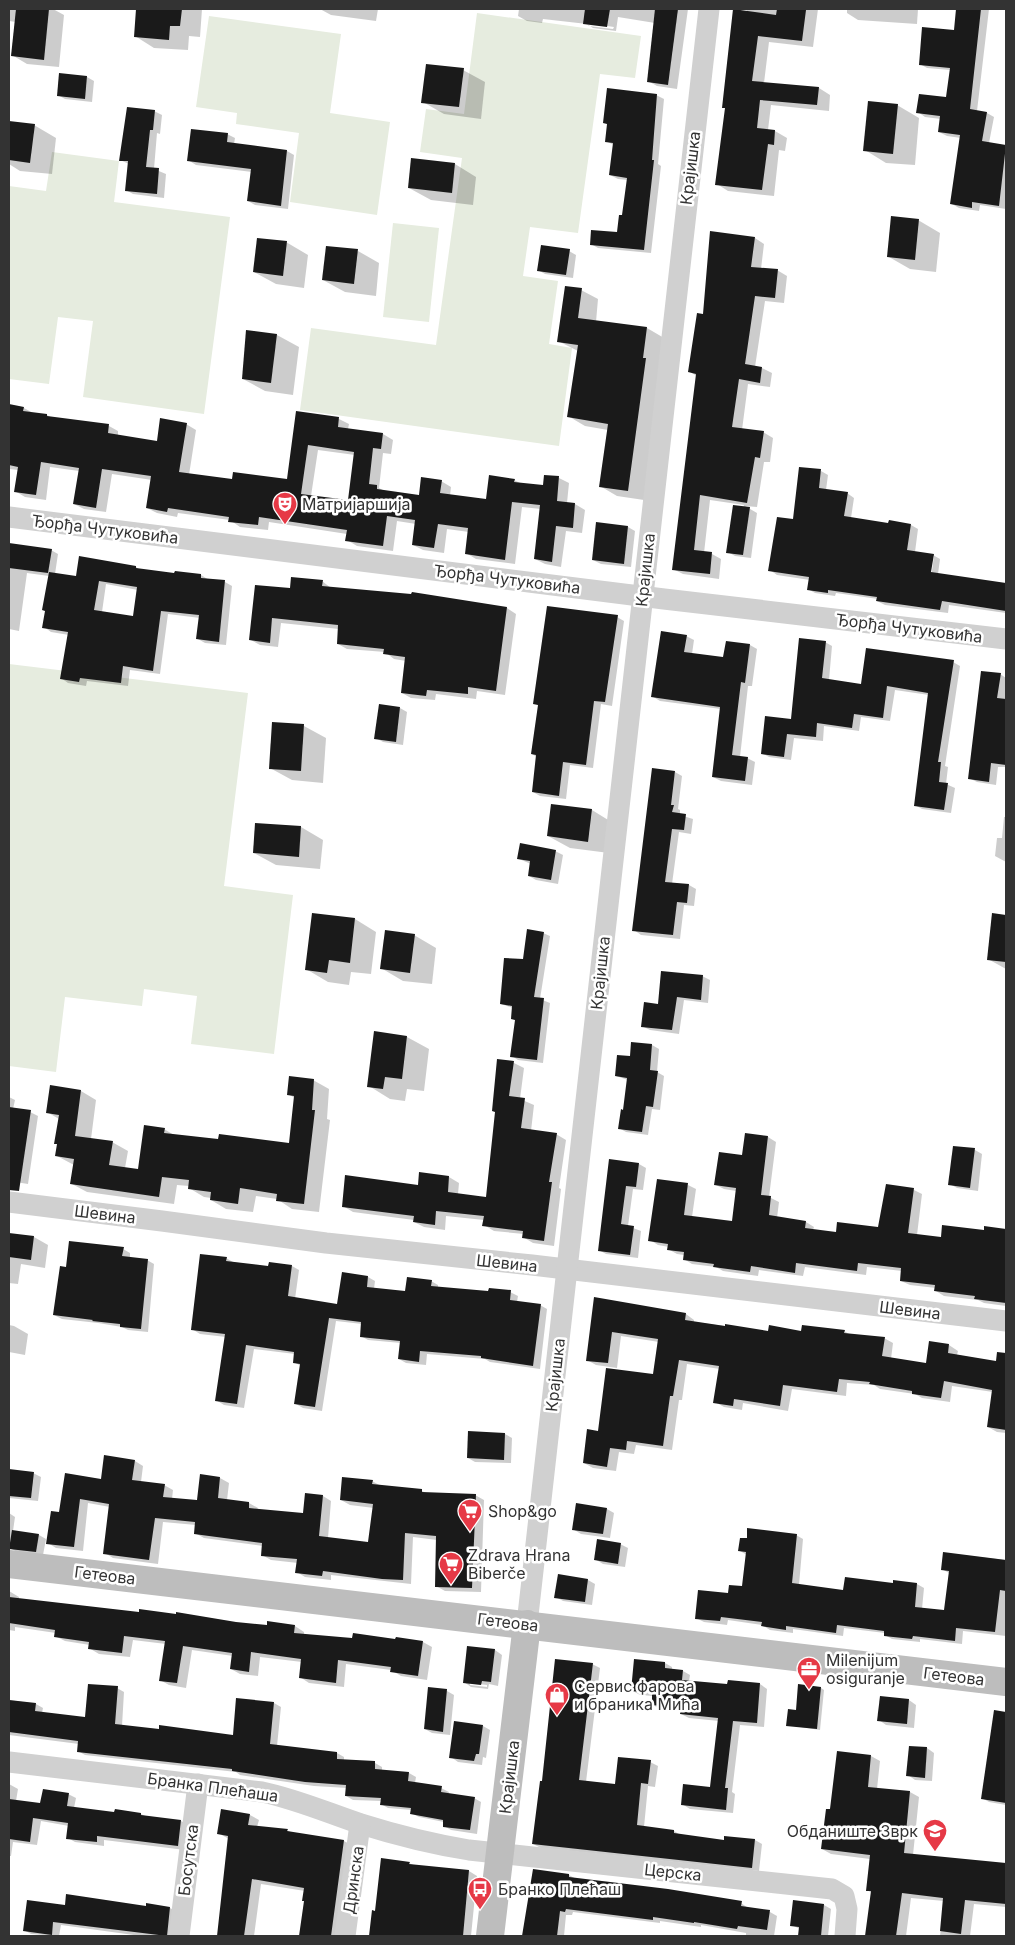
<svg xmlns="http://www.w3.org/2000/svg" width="1015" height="1945" font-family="Inter,sans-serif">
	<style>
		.green { fill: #e6ecdf }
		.shadow { fill: #0003; fill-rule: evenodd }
		.building { fill: #1a1a1a; fill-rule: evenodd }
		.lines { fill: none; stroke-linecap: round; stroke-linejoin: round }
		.street { stroke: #d0d0d0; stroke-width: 21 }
		.secondary { stroke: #bdbdbd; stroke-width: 28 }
		.labels { text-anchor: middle; stroke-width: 5; stroke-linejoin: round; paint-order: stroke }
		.street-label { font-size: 16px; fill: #333; stroke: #fff }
		.poi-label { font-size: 16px; fill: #333; stroke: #fff; text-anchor: start }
	</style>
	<rect width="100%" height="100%" fill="#fff"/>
	<!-- green -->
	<g class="green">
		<path d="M 477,13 L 641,36 L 635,78 L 600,74 L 578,233 L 530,227 L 523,276 L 558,281 L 549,344 L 572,348 L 559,446 L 300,410 L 311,328 L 436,345 L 462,158 L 420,152 L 426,109 L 464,114 Z"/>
		<path d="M 209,16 L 341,34 L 330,113 L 390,122 L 377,215 L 290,202 L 299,133 L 236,124 L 237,113 L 196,107 Z"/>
		<path d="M 52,152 L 119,161 L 114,202 L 230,217 L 204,414 L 83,397 L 93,321 L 58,317 L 49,384 L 9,379 L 9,186 L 46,191 Z"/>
		<path d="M 393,223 L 439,228 L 429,322 L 383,317 Z"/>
		<path d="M 9,664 L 248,693 L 224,886 L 293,895 L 274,1054 L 191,1044 L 197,996 L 144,989 L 142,1006 L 65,997 L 56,1072 L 9,1066 Z"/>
	</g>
	<!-- shadow -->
	<g class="shadow">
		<path d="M 9,9 L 53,9 L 64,15 L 59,67 L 27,64 L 12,55 L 16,22 L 9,21 Z"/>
		<path d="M 137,9 L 202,9 L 200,37 L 189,36 L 188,50 L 154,48 L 135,36 Z"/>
		<path d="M 320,9 L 378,9 L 376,21 L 331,15 Z"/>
		<path d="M 519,9 L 688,9 L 677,89 L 657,86 L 648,81 L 655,23 L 618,17 L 616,31 L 593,28 L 587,24 L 543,19 L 542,23 L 527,21 L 518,16 ZM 586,23 L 614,27 L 613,29 L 589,26 Z"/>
		<path d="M 747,9 L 818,9 L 813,47 L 769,42 L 764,83 L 819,88 L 830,95 L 829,111 L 771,105 L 768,130 L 775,131 L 787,138 L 785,151 L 779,150 L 774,196 L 728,191 L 717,184 Z"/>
		<path d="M 847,9 L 918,9 L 917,24 L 858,20 L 847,13 Z"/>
		<path d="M 957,9 L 989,9 L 977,111 L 987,113 L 994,117 L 989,143 L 1006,146 L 1006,209 L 980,205 L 979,211 L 959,208 L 952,204 L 961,138 L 947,136 L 939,132 L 941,119 L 925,117 L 918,112 L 947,99 L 950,70 L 927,68 L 920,64 L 955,32 Z"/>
		<path d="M 463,70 L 485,82 L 481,119 L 444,114 L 423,102 Z"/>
		<path d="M 87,77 L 94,81 L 92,102 L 65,99 L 58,95 Z"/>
		<path d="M 656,95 L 664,99 L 658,164 L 661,166 L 651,253 L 598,248 L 591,244 L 618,234 L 624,217 L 628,180 L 618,179 L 610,175 L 614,145 L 606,141 L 608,125 Z"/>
		<path d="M 897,105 L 919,118 L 915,165 L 886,163 L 865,150 Z"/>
		<path d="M 154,111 L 162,115 L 160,134 L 157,133 L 154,169 L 166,174 L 164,198 L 133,194 L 126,190 L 129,164 L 120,160 Z"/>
		<path d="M 9,122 L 34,125 L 56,138 L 52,174 L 20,171 L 9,164 Z"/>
		<path d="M 227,134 L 235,138 L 234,144 L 287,151 L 294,155 L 288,209 L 255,205 L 248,201 L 252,172 L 196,165 L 188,160 Z"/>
		<path d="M 455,164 L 476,177 L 473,205 L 431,200 L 409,188 Z"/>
		<path d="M 918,220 L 940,233 L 936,272 L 910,269 L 889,257 Z"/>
		<path d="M 755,238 L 764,244 L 761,269 L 777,270 L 787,276 L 784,303 L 765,301 L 755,367 L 762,368 L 772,373 L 770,387 L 748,384 L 742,430 L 763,432 L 773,438 L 770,462 L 764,462 L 757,507 L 745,506 L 757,513 L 751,558 L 735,556 L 728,552 L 744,505 L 710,500 L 704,553 L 712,554 L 721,559 L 719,579 L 683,574 L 673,569 L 697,376 L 690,372 L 704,315 Z"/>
		<path d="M 286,242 L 308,255 L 304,288 L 276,284 L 254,272 Z"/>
		<path d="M 358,251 L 379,263 L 376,296 L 345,292 L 323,280 Z"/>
		<path d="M 569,251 L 576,255 L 573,278 L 545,274 L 538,270 Z"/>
		<path d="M 581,290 L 598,299 L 596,322 L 647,328 L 664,338 L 644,500 L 617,496 L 600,486 L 608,430 L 585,426 L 568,416 L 578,351 L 558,341 Z"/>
		<path d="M 248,331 L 277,335 L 299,347 L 293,395 L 265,391 L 243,379 Z"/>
		<path d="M 9,406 L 24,408 L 33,413 L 47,415 L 52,418 L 109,426 L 118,431 L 118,436 L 158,442 L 186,424 L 196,430 L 189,475 L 233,481 L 288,480 L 297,413 L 339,419 L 349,424 L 348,429 L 383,434 L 393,440 L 391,454 L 383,453 L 379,488 L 386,492 L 420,496 L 441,481 L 451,487 L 450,496 L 487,501 L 514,480 L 522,484 L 544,487 L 545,476 L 559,478 L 569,483 L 567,503 L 575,504 L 585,510 L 582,533 L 566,531 L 561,567 L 545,564 L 535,559 L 541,509 L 522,507 L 515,564 L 476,559 L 466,553 L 469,532 L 447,529 L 444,553 L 423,550 L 413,545 L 416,524 L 397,521 L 393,551 L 357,546 L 347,540 L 347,534 L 269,522 L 268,530 L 240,527 L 230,520 L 178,513 L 177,517 L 157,513 L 147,508 L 152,480 L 112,474 L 106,512 L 84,509 L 74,504 L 79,471 L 50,467 L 46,500 L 25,497 L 15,491 L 18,470 L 9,469 ZM 318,450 L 355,455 L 349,502 L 311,496 Z"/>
		<path d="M 821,471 L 828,475 L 826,490 L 847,493 L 854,498 L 851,518 L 889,524 L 890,522 L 911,525 L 918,529 L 915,552 L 933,555 L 940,559 L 938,574 L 1006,584 L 1006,613 L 949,605 L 948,613 L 885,605 L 877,601 L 878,599 L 836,593 L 835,596 L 815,593 L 808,589 L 810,580 L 777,575 L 770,570 ZM 932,556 L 934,556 L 931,578 L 928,578 Z"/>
		<path d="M 628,527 L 635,531 L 631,567 L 601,564 L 593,560 Z"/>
		<path d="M 9,544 L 51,550 L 58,554 L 55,574 L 77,578 L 136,567 L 140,570 L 175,575 L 201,575 L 209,580 L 225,582 L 232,586 L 226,645 L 205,643 L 198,639 L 200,618 L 168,614 L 160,674 L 130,670 L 128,686 L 87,681 L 86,686 L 68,683 L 61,678 L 69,635 L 51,632 L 44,627 L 49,576 L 27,573 L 19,631 L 9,629 ZM 106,584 L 138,590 L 134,617 L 102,612 Z"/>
		<path d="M 322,581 L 331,588 L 413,596 L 507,608 L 516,614 L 505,695 L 477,691 L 476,699 L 436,694 L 435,700 L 411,698 L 402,693 L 406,661 L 394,659 L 385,652 L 347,649 L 338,644 L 339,629 L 281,623 L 278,647 L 260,645 L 251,640 L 291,590 Z"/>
		<path d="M 617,617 L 624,621 L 612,706 L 601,704 L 593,768 L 570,765 L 566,799 L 540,796 L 533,792 L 537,757 L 532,754 L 539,706 L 535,703 Z"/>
		<path d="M 686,636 L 694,640 L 692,654 L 724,658 L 750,645 L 757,649 L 752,686 L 748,686 L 740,757 L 747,758 L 755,762 L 752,785 L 721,781 L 713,777 L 721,709 L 660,701 L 652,696 Z"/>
		<path d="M 825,642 L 832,646 L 829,680 L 862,685 L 953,662 L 960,666 L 945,766 L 948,767 L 946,784 L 955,788 L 951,813 L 922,809 L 915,805 L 929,695 L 895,690 L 890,721 L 861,717 L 859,731 L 824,726 L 823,741 L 794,738 L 791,760 L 769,757 L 762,753 L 792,720 Z"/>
		<path d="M 1000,674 L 1006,678 L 1005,700 L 1006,700 L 1006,767 L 998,767 L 996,785 L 977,782 L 969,778 Z"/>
		<path d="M 400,708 L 407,712 L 403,745 L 383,742 L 376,738 Z"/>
		<path d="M 273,723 L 304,726 L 326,738 L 323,783 L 292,780 L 270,768 Z"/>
		<path d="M 675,772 L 682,776 L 678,809 L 680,810 L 680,815 L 693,819 L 691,834 L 679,832 L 672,884 L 689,885 L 696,889 L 694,906 L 684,905 L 680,939 L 641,935 L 634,930 Z"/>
		<path d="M 592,810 L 613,823 L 609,853 L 570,848 L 548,836 Z"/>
		<path d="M 1004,817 L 1006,817 L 1006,862 L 995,856 L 997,838 L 1002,838 Z"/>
		<path d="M 301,827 L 323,840 L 320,869 L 276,865 L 254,853 Z"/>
		<path d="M 555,851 L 563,855 L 558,884 L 536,880 L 529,876 L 531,864 L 519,859 Z"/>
		<path d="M 993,915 L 1006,916 L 1006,969 L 988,959 Z"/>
		<path d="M 355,919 L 376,932 L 371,974 L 351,972 L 349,985 L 328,982 L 306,969 Z"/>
		<path d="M 543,933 L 550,936 L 540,999 L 550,1003 L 543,1063 L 518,1060 L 512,1056 L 516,1021 L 512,1018 L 513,1008 L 501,1004 L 524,960 Z"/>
		<path d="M 414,935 L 436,948 L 432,984 L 403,981 L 381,968 Z"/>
		<path d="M 702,976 L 710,980 L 708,1003 L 684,1000 L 679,1034 L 650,1030 L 642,1026 L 659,1005 Z"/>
		<path d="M 375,1033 L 407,1037 L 429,1049 L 424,1091 L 407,1089 L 405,1101 L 390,1099 L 369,1086 Z"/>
		<path d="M 633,1043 L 652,1045 L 659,1049 L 657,1072 L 664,1076 L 660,1110 L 652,1109 L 648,1135 L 626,1132 L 619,1128 L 624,1111 L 628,1080 L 616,1076 L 631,1058 Z"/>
		<path d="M 498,1060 L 514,1063 L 524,1068 L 520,1099 L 534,1105 L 531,1131 L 556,1134 L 566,1140 L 559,1188 L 561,1189 L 554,1246 L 533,1243 L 523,1237 L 524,1234 L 494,1231 L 484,1225 L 484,1220 L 446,1216 L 445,1230 L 424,1227 L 414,1222 L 414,1220 L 353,1212 L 343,1206 L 419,1186 L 420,1174 L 449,1177 L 459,1183 L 458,1194 L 487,1198 L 496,1113 Z"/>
		<path d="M 313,1080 L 329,1089 L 327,1119 L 330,1120 L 319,1212 L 292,1209 L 277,1199 L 256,1196 L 253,1212 L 226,1209 L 211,1200 L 211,1198 L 204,1197 L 189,1188 L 189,1186 L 177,1185 L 174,1204 L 87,1192 L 72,1184 L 74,1165 L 57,1156 L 59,1119 L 47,1112 L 81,1091 L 96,1100 L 91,1139 L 112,1142 L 128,1151 L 125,1168 L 139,1170 L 164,1129 L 174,1135 L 219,1140 L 290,1145 L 295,1098 L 288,1094 Z"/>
		<path d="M 9,1097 L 15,1100 L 13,1109 L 30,1112 L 38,1116 L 28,1184 L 9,1181 Z"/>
		<path d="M 746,1134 L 768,1137 L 776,1142 L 769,1197 L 779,1202 L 777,1218 L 806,1222 L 814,1227 L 813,1230 L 837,1233 L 880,1228 L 887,1186 L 914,1190 L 922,1194 L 917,1235 L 942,1238 L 985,1231 L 1005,1230 L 1006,1221 L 1006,1306 L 984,1303 L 978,1300 L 944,1296 L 936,1291 L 936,1288 L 910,1285 L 901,1281 L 902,1271 L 867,1267 L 866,1275 L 805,1267 L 803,1276 L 759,1270 L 758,1276 L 723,1271 L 716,1267 L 692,1264 L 684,1259 L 684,1255 L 677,1254 L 668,1249 L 669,1247 L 658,1245 L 650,1240 L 688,1185 L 696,1189 L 692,1217 L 733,1222 L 736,1191 L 724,1189 L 716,1185 L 743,1157 Z"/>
		<path d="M 954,1147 L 975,1150 L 982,1154 L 978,1191 L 957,1188 L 950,1184 Z"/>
		<path d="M 610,1161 L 639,1164 L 646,1168 L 643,1190 L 633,1189 L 628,1226 L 641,1231 L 638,1258 L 606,1254 L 599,1250 Z"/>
		<path d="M 9,1234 L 34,1237 L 48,1245 L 45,1268 L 21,1264 L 18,1284 L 9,1283 Z"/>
		<path d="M 123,1249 L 130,1253 L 130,1258 L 147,1260 L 154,1264 L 148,1332 L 128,1330 L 122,1327 L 98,1323 L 62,1319 L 54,1315 L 67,1268 Z"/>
		<path d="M 226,1258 L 233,1262 L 269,1268 L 292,1266 L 299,1270 L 295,1299 L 339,1305 L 368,1277 L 375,1281 L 374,1289 L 406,1292 L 431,1281 L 438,1285 L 438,1288 L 489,1293 L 510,1292 L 518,1296 L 517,1302 L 540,1305 L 547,1309 L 540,1369 L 490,1362 L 485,1359 L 427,1354 L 426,1365 L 406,1363 L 399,1359 L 401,1343 L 368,1340 L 361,1336 L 362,1324 L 336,1321 L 322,1411 L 303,1408 L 296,1404 L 301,1366 L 294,1362 L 295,1354 L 254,1349 L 244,1408 L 224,1405 L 216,1400 L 226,1337 L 200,1334 L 192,1329 Z"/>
		<path d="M 595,1299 L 686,1314 L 694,1320 L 694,1322 L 769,1332 L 844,1331 L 849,1334 L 884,1338 L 893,1343 L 891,1359 L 927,1364 L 949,1345 L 958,1351 L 957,1355 L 997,1362 L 998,1354 L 1006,1355 L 1006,1433 L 997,1432 L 988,1427 L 993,1392 L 952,1386 L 950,1402 L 922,1398 L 915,1394 L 880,1389 L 874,1385 L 847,1383 L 846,1396 L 792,1389 L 788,1411 L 743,1403 L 742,1410 L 724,1407 L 715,1402 L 720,1369 L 687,1364 L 682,1400 L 679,1400 L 672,1450 L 636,1445 L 634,1454 L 619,1452 L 616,1471 L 593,1468 L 584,1463 L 599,1432 L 654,1376 L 659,1342 L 621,1336 L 617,1368 L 596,1365 L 587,1360 Z"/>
		<path d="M 9,1325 L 14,1326 L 28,1334 L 25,1355 L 9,1352 Z"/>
		<path d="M 505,1434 L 512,1438 L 511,1463 L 475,1462 L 468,1458 Z"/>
		<path d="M 135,1461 L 143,1466 L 141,1482 L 164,1485 L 173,1490 L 172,1499 L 198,1502 L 220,1478 L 229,1483 L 227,1500 L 249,1503 L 258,1508 L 257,1510 L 304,1514 L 323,1496 L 331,1501 L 328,1538 L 369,1544 L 374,1508 L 350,1505 L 341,1500 L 372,1481 L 381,1486 L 422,1491 L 426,1493 L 475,1495 L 484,1500 L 481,1592 L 445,1591 L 436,1586 L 437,1540 L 413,1537 L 411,1584 L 331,1575 L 331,1580 L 305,1577 L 297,1572 L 298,1563 L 271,1560 L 262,1555 L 263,1546 L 204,1538 L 195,1533 L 196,1525 L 163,1522 L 158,1564 L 113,1558 L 105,1553 L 110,1507 L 88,1503 L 83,1551 L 56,1548 L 48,1543 L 60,1513 L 102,1480 Z"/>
		<path d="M 9,1470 L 33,1473 L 41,1477 L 38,1501 L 9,1498 Z"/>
		<path d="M 607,1509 L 614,1513 L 610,1538 L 581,1534 L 573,1529 Z"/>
		<path d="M 9,1513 L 15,1517 L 13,1531 L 39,1535 L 46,1539 L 43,1555 L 17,1552 L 10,1548 L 11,1546 L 9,1545 Z"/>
		<path d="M 796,1535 L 803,1539 L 799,1585 L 844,1591 L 894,1585 L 894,1582 L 917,1584 L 924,1588 L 922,1609 L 946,1611 L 949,1573 L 942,1569 L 944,1553 L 1006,1560 L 1006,1636 L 963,1631 L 962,1644 L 920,1639 L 920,1642 L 892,1639 L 885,1635 L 885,1633 L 844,1628 L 843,1636 L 793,1629 L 793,1633 L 770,1630 L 762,1625 L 728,1620 L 727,1625 L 704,1622 L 696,1618 L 729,1594 L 743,1588 L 747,1555 L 740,1551 Z"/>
		<path d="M 620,1544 L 628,1548 L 625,1567 L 603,1564 L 595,1559 Z"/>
		<path d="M 588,1580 L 595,1584 L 592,1605 L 563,1601 L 556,1597 Z"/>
		<path d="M 9,1591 L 19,1597 L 19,1600 L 268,1627 L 269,1623 L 295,1626 L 304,1632 L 304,1635 L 353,1640 L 423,1642 L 432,1647 L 427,1680 L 401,1676 L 391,1670 L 346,1664 L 344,1687 L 309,1683 L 300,1677 L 302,1662 L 260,1657 L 258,1676 L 240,1674 L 231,1669 L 233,1656 L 192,1650 L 186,1688 L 169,1685 L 160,1680 L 166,1644 L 133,1640 L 130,1657 L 99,1654 L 89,1648 L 90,1645 L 65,1641 L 55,1636 L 56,1633 L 15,1627 L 15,1631 L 9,1630 Z"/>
		<path d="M 495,1650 L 502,1655 L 498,1686 L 489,1684 L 488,1689 L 471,1687 L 464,1682 ZM 470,1683 L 487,1685 L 487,1687 L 470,1685 Z"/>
		<path d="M 665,1663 L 672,1667 L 672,1670 L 683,1671 L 690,1675 L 689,1681 L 729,1685 L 729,1682 L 760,1684 L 767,1689 L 764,1727 L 740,1725 L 732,1792 L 735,1794 L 733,1813 L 690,1809 L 682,1804 L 711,1788 L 719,1721 L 689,1718 L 681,1714 L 682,1711 L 660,1709 L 653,1705 L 654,1696 L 640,1695 L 633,1691 Z"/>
		<path d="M 592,1664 L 600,1668 L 586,1782 L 616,1785 L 650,1762 L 658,1766 L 655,1787 L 648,1786 L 644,1827 L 674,1831 L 682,1836 L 725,1841 L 755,1840 L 762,1844 L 759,1871 L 541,1848 L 533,1844 L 543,1782 Z"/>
		<path d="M 117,1688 L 124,1692 L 122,1726 L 234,1736 L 274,1703 L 281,1707 L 277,1746 L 337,1753 L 344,1757 L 344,1761 L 375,1763 L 382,1767 L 382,1771 L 409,1773 L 416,1777 L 415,1783 L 441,1788 L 449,1792 L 448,1795 L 474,1798 L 481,1802 L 477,1834 L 451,1830 L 444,1826 L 444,1822 L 419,1817 L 411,1813 L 412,1810 L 388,1808 L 381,1804 L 382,1801 L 353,1800 L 346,1796 L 347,1788 L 314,1786 L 240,1775 L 236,1772 L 85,1755 L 78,1751 L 79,1744 L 9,1735 L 9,1700 L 36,1704 L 43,1708 L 42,1713 L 86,1718 Z"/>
		<path d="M 821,1688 L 824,1690 L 820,1730 L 787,1725 L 797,1711 Z"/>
		<path d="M 430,1689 L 447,1691 L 454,1695 L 450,1735 L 432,1733 L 425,1729 Z"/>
		<path d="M 881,1697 L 909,1700 L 916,1705 L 914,1728 L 886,1725 L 879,1720 Z"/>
		<path d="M 995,1712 L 1006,1713 L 1006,1805 L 989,1802 L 982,1798 Z"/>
		<path d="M 483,1726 L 490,1730 L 486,1758 L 483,1757 L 482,1765 L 458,1762 L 451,1757 Z"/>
		<path d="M 910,1747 L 927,1748 L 934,1753 L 932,1781 L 915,1780 L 908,1775 Z"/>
		<path d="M 871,1756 L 880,1761 L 877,1789 L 910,1792 L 919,1797 L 913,1855 L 1006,1865 L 1006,1907 L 974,1904 L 970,1936 L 940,1936 L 944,1901 L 911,1898 L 906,1936 L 866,1936 L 872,1893 L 867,1890 L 870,1859 L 831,1854 L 822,1849 L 832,1811 Z"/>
		<path d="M 9,1784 L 18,1789 L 16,1801 L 41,1805 L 68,1794 L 76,1798 L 74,1808 L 115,1813 L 141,1814 L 145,1816 L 181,1821 L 188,1825 L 185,1850 L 104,1840 L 104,1846 L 75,1842 L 68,1838 L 69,1826 L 41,1821 L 37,1845 L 13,1842 L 11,1856 L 9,1856 Z"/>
		<path d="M 250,1815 L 259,1820 L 257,1827 L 287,1830 L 292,1833 L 344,1841 L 353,1846 L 340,1936 L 300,1936 L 306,1902 L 305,1891 L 261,1884 L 254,1936 L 219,1936 L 229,1839 L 218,1833 Z"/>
		<path d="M 409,1863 L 415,1866 L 469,1871 L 477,1876 L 471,1936 L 370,1936 L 373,1912 L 376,1912 Z"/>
		<path d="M 569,1875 L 576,1879 L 741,1903 L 748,1908 L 770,1912 L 777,1916 L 774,1936 L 746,1936 L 746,1933 L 701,1925 L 701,1927 L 660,1921 L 660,1923 L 573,1912 L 572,1915 L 566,1915 L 564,1936 L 523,1936 L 523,1930 Z"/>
		<path d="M 824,1905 L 831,1909 L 828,1936 L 799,1936 L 800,1929 L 792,1925 Z"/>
		<path d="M 66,1907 L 170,1908 L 177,1912 L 174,1936 L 141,1936 L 61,1925 L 59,1936 L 31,1934 L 24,1930 Z"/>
	</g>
	<!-- building -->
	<g class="building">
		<path d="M 16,9 L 49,9 L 44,60 L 11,56 Z"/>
		<path d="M 136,9 L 182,9 L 180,26 L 170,26 L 169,40 L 134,37 Z"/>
		<path d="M 585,9 L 610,9 L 607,27 L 583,24 Z"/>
		<path d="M 655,9 L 678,9 L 668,85 L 647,82 Z"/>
		<path d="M 733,9 L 776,15 L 777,9 L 806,10 L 802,41 L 758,36 L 752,81 L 819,87 L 817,105 L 760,100 L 757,128 L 775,130 L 774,145 L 768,144 L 762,190 L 715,185 L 725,108 L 722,108 Z"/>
		<path d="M 956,9 L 981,9 L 970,109 L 987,112 L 982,141 L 1006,145 L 999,206 L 972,202 L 972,208 L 950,204 L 960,135 L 938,132 L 940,116 L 916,113 L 919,94 L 946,97 L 950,68 L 919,65 L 922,27 L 954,30 Z"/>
		<path d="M 426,64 L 464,68 L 459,107 L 421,103 Z"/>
		<path d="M 59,73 L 87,76 L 85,99 L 57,96 Z"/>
		<path d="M 607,88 L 657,94 L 652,160 L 654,160 L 644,250 L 590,245 L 591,230 L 617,232 L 619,215 L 622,215 L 627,178 L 609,175 L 613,143 L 605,142 L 607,124 L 603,123 Z"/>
		<path d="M 868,101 L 898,104 L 893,154 L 863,151 Z"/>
		<path d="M 127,107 L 155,110 L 153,130 L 150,130 L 146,167 L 159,168 L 157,194 L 125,191 L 128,161 L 119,161 Z"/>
		<path d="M 9,121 L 35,124 L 30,163 L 9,160 Z"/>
		<path d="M 191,129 L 228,133 L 227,142 L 287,150 L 281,206 L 247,201 L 251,169 L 187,161 Z"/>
		<path d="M 411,158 L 455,163 L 452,193 L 408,188 Z"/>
		<path d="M 891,216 L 919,219 L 915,260 L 887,257 Z"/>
		<path d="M 710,231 L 755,237 L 751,267 L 778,269 L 775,298 L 755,296 L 745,364 L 762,367 L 760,383 L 739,379 L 732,427 L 764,431 L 760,458 L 755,457 L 747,503 L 700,495 L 694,550 L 712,552 L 710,574 L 672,570 L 696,374 L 688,372 L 697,313 L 703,314 Z"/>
		<path d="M 257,238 L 287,241 L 283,276 L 253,272 Z"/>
		<path d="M 541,245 L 570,249 L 566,275 L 537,271 Z"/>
		<path d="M 326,246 L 358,249 L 354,284 L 322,280 Z"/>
		<path d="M 565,286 L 582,288 L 578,318 L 647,327 L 643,358 L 646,358 L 628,491 L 599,487 L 608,424 L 567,417 L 578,345 L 557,342 Z"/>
		<path d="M 246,330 L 277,334 L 271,383 L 242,379 Z"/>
		<path d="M 9,404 L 24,407 L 23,411 L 47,414 L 47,416 L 109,424 L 108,433 L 157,441 L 160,418 L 187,423 L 179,472 L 232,479 L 233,472 L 287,479 L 296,411 L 339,417 L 338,427 L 383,433 L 381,449 L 373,448 L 369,484 L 377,485 L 377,489 L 419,495 L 421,477 L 442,480 L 440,493 L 486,499 L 489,475 L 515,479 L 514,482 L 543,485 L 544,475 L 559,476 L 557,501 L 575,503 L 573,528 L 556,526 L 552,562 L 534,559 L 540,505 L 512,502 L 505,560 L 465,554 L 468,528 L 438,524 L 434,548 L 412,545 L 415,520 L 387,516 L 383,546 L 345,541 L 347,530 L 259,517 L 258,525 L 228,522 L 229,517 L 168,508 L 167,512 L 146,508 L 151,476 L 102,469 L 96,508 L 73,504 L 79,468 L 41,462 L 36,495 L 14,492 L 18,467 L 9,465 ZM 308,445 L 354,452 L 348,500 L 301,494 Z"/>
		<path d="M 799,467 L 821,469 L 819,488 L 848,492 L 844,516 L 888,523 L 889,520 L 911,524 L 907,550 L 934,554 L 931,572 L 1006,583 L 1006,611 L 942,601 L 940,610 L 876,601 L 877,597 L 828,590 L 828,593 L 807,590 L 809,577 L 768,571 L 777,517 L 793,519 Z"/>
		<path d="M 733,505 L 750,507 L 743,555 L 726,553 Z"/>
		<path d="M 596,522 L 628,526 L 624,564 L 592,560 Z"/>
		<path d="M 9,543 L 52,549 L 48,573 L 9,568 Z"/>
		<path d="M 79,556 L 136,566 L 136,568 L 174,573 L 175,571 L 201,574 L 201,578 L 225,580 L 219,642 L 196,639 L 199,615 L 161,611 L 153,671 L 123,666 L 121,683 L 80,678 L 79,682 L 60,679 L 68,632 L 42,628 L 45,611 L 42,610 L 49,572 L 76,576 ZM 99,581 L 137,587 L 133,616 L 94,610 Z"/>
		<path d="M 291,577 L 323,580 L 322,586 L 411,594 L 412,592 L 507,607 L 496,691 L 468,687 L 468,694 L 427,690 L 426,696 L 401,693 L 405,657 L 383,654 L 384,649 L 337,644 L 338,625 L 272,618 L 270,643 L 249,640 L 255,585 L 290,588 Z"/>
		<path d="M 547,606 L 618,615 L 605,702 L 594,701 L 586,765 L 563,762 L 559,796 L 532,792 L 536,755 L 531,754 L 538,705 L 533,704 Z"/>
		<path d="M 661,631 L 687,635 L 684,652 L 723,657 L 726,641 L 750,644 L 745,683 L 741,682 L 732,755 L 748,757 L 745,781 L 712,777 L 720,707 L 651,697 Z"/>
		<path d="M 799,638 L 826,641 L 822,678 L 861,684 L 866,648 L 954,660 L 938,762 L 941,762 L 939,782 L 948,783 L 944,810 L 914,806 L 928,693 L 887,686 L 883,718 L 854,714 L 852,728 L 817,723 L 816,737 L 787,734 L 784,757 L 761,754 L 765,716 L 791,719 Z"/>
		<path d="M 981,671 L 1001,673 L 997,698 L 1006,699 L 1006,765 L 991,763 L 989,782 L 968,779 Z"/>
		<path d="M 379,704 L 400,707 L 396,742 L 374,739 Z"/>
		<path d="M 272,722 L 304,724 L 301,771 L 269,769 Z"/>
		<path d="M 652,768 L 675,771 L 671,805 L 674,805 L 672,812 L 686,814 L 684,830 L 672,829 L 665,882 L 689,884 L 687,903 L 677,902 L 673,935 L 632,931 Z"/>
		<path d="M 551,804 L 592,809 L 588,842 L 547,836 Z"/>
		<path d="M 255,823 L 301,826 L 299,857 L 253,853 Z"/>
		<path d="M 520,843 L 556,850 L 551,880 L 528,876 L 530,861 L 517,859 Z"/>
		<path d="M 312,913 L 355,918 L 350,963 L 329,960 L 327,973 L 305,970 Z"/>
		<path d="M 992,913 L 1006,915 L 1006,962 L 987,960 Z"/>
		<path d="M 527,929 L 544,932 L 534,997 L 544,998 L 537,1060 L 510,1057 L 515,1020 L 511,1019 L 512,1006 L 500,1004 L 504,958 L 523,959 Z"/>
		<path d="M 385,930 L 415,934 L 410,973 L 380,969 Z"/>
		<path d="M 661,971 L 703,975 L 701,1000 L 677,997 L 672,1030 L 641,1027 L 644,1002 L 658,1004 Z"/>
		<path d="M 374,1031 L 407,1036 L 402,1079 L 385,1077 L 383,1089 L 367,1087 Z"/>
		<path d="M 631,1042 L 652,1044 L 650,1070 L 658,1071 L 653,1107 L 646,1106 L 642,1132 L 618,1129 L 621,1109 L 623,1110 L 627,1078 L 615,1076 L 617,1055 L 630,1056 Z"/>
		<path d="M 497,1059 L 514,1061 L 509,1096 L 525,1098 L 521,1128 L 557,1133 L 549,1182 L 552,1182 L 544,1241 L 522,1238 L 523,1231 L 482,1226 L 484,1216 L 436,1211 L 435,1225 L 413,1222 L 414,1216 L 342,1207 L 345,1175 L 418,1185 L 419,1172 L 449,1176 L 448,1192 L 486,1197 L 495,1112 L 492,1111 Z"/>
		<path d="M 289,1076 L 314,1079 L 312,1110 L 315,1110 L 304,1204 L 276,1201 L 277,1194 L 240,1188 L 238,1204 L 210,1200 L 211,1192 L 188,1189 L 189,1180 L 162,1177 L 159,1197 L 70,1184 L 74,1159 L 55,1156 L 57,1144 L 54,1144 L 59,1115 L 46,1113 L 50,1085 L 81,1090 L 75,1136 L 113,1141 L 109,1165 L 138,1169 L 144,1125 L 165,1128 L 164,1133 L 218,1139 L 219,1134 L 289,1143 L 294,1096 L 287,1095 Z"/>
		<path d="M 9,1107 L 31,1110 L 19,1191 L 9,1190 Z"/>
		<path d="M 745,1133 L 768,1136 L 761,1195 L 771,1196 L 769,1215 L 806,1221 L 805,1228 L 836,1232 L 837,1222 L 878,1227 L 886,1184 L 914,1188 L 908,1233 L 941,1237 L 942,1225 L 984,1230 L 984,1226 L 1006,1229 L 1006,1303 L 974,1299 L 975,1296 L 934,1291 L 935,1285 L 900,1281 L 901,1268 L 858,1263 L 857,1271 L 796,1263 L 795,1273 L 751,1266 L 750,1272 L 713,1267 L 714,1264 L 683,1260 L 684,1252 L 667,1250 L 668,1244 L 648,1241 L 657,1179 L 688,1183 L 684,1215 L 732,1221 L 736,1188 L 714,1185 L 719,1152 L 742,1155 Z"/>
		<path d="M 953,1146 L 975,1148 L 970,1188 L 948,1185 Z"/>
		<path d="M 609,1159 L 639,1163 L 636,1187 L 626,1186 L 621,1224 L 634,1226 L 630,1255 L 598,1251 Z"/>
		<path d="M 9,1233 L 34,1236 L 31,1260 L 9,1257 Z"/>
		<path d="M 69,1241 L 124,1247 L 122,1256 L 148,1259 L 141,1329 L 120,1327 L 120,1324 L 92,1321 L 93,1320 L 53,1315 L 60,1266 L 66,1267 Z"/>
		<path d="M 200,1254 L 227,1257 L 226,1261 L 268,1266 L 269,1262 L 292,1265 L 288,1296 L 337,1304 L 342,1272 L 368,1276 L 367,1287 L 405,1291 L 407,1277 L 432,1280 L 431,1286 L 488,1291 L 489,1288 L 511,1290 L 510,1300 L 541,1304 L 533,1366 L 481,1358 L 481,1356 L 420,1351 L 419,1362 L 398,1359 L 400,1341 L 360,1337 L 361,1322 L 329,1318 L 315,1407 L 294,1404 L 300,1364 L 293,1363 L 294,1352 L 246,1345 L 237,1404 L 215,1401 L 225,1334 L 191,1330 Z"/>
		<path d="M 594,1297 L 686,1313 L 685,1320 L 725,1326 L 725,1324 L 768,1331 L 769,1325 L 801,1331 L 802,1325 L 845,1330 L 844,1333 L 885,1337 L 882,1356 L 926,1363 L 929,1341 L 949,1344 L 948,1353 L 996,1361 L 997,1352 L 1006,1353 L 1006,1430 L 987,1427 L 992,1390 L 944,1381 L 941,1398 L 912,1394 L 912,1391 L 869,1384 L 870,1382 L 839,1379 L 837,1392 L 783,1385 L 780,1406 L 734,1399 L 733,1406 L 713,1403 L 719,1366 L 679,1360 L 673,1396 L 670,1396 L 663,1446 L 627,1441 L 626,1450 L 610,1448 L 607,1467 L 583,1463 L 587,1429 L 598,1431 L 606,1368 L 653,1374 L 658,1339 L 612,1332 L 608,1363 L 586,1361 Z"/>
		<path d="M 468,1431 L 505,1433 L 504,1460 L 467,1458 Z"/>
		<path d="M 104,1455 L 135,1460 L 132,1480 L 165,1484 L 163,1497 L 197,1500 L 200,1474 L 220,1477 L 218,1498 L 249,1502 L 249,1508 L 303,1513 L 305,1493 L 323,1495 L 319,1536 L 368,1542 L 373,1504 L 340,1500 L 342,1477 L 373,1480 L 372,1484 L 422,1489 L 422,1492 L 476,1494 L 472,1588 L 435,1587 L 436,1536 L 405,1533 L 403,1580 L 382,1579 L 323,1571 L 322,1576 L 295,1573 L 297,1559 L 261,1556 L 262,1543 L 194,1534 L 195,1522 L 155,1518 L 149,1560 L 103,1554 L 109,1504 L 80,1499 L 74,1547 L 46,1544 L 51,1511 L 59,1512 L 65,1473 L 101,1479 Z"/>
		<path d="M 9,1469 L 34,1472 L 31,1498 L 9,1496 Z"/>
		<path d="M 576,1503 L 607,1508 L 603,1534 L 572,1530 Z"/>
		<path d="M 747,1528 L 797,1534 L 792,1583 L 843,1590 L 845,1577 L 893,1583 L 893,1580 L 917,1583 L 915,1607 L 944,1610 L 949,1571 L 941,1570 L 943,1552 L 1006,1560 L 1006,1591 L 1000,1590 L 995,1632 L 956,1628 L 955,1641 L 913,1636 L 912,1639 L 884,1636 L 884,1631 L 837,1625 L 836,1633 L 786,1626 L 786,1630 L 761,1626 L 762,1622 L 721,1617 L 720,1621 L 695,1619 L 698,1590 L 728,1593 L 729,1585 L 742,1586 L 746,1552 L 738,1551 L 740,1538 L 747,1538 Z"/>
		<path d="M 12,1530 L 39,1534 L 36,1552 L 9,1549 Z"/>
		<path d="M 597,1539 L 621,1543 L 618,1564 L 594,1560 Z"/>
		<path d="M 558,1574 L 588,1579 L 585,1602 L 554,1598 Z"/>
		<path d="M 9,1597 L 139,1612 L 139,1609 L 176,1614 L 176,1612 L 236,1622 L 267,1625 L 267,1621 L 295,1625 L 294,1633 L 352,1638 L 353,1633 L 395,1639 L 396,1637 L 423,1641 L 418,1676 L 390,1672 L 391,1667 L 338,1660 L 336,1683 L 299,1678 L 301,1659 L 251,1652 L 249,1672 L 230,1669 L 232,1653 L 183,1646 L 177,1683 L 159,1681 L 165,1641 L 124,1636 L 122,1653 L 88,1649 L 89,1642 L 54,1637 L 55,1630 L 9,1623 Z"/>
		<path d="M 467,1646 L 495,1649 L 491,1682 L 482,1681 L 481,1685 L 463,1683 Z"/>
		<path d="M 555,1659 L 593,1663 L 579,1780 L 615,1784 L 618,1757 L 651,1760 L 648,1784 L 641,1783 L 637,1825 L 674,1830 L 674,1833 L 724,1840 L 724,1836 L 755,1839 L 752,1868 L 532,1844 L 540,1781 L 542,1781 Z"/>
		<path d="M 634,1659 L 665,1662 L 665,1668 L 683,1670 L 682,1680 L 727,1684 L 728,1680 L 760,1683 L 757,1723 L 733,1721 L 725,1788 L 728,1788 L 726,1810 L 681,1805 L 683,1784 L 710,1787 L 718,1718 L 680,1714 L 681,1708 L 652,1705 L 652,1693 L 631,1691 Z"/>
		<path d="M 88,1684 L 118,1686 L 115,1724 L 159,1729 L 159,1725 L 233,1735 L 236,1698 L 274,1702 L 270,1744 L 337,1752 L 337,1759 L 375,1761 L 375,1769 L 409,1772 L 408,1781 L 442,1786 L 441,1792 L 475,1797 L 470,1830 L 443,1827 L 443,1820 L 410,1814 L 411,1808 L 380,1805 L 381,1798 L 345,1796 L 346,1785 L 305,1782 L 232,1771 L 232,1769 L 77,1752 L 78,1741 L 9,1732 L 9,1700 L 36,1703 L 35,1711 L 85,1717 Z"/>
		<path d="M 798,1684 L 821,1687 L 817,1729 L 786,1726 L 788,1709 L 796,1710 Z"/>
		<path d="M 428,1687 L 447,1689 L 443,1732 L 424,1729 Z"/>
		<path d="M 880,1696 L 909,1699 L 907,1724 L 877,1721 Z"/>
		<path d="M 994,1710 L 1006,1712 L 1006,1803 L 981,1799 Z"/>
		<path d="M 454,1721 L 483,1725 L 479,1754 L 476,1754 L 474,1761 L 449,1758 Z"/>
		<path d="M 909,1746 L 927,1747 L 925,1778 L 906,1776 Z"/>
		<path d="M 837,1751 L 871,1755 L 868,1787 L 910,1791 L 904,1853 L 1006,1863 L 1006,1904 L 965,1900 L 961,1934 L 940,1931 L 943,1898 L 902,1893 L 896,1936 L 865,1936 L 871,1891 L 866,1891 L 870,1855 L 821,1849 L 826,1809 L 830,1809 Z"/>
		<path d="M 43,1789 L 69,1793 L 67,1806 L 114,1812 L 115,1809 L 141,1813 L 141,1815 L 181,1820 L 178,1846 L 97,1836 L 97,1842 L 66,1839 L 68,1823 L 33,1818 L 30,1842 L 9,1839 L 9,1799 L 40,1803 Z"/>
		<path d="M 221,1809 L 250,1814 L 248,1825 L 288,1829 L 287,1831 L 344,1840 L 331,1936 L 299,1936 L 304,1901 L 302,1901 L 304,1888 L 252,1879 L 244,1936 L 217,1936 L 228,1836 L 217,1834 Z"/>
		<path d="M 381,1858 L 410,1862 L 409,1864 L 469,1870 L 463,1936 L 369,1936 L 372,1910 L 375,1911 Z"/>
		<path d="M 533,1869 L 569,1874 L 569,1877 L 668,1889 L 742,1901 L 741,1906 L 770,1910 L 767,1930 L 738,1926 L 737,1929 L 694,1922 L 694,1923 L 653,1917 L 653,1920 L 566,1909 L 565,1912 L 560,1911 L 557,1936 L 522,1936 Z"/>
		<path d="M 66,1894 L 146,1906 L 146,1903 L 170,1907 L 167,1936 L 53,1922 L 52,1935 L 23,1931 L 27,1900 L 65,1905 Z"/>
		<path d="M 793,1900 L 824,1904 L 821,1936 L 798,1936 L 799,1927 L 790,1926 Z"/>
	</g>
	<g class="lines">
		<!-- street -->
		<g class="street">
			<path d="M 9,517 L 664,599 L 1006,639"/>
			<path d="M 9,1202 L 162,1221 L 326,1243 L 532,1265 L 1006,1321"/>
			<path d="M 527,1624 L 709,9"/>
			<path d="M 9,1762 L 262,1792 C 296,1799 328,1813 361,1824 C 396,1835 432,1844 469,1850 L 832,1889 L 844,1896 L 847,1909 L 845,1936"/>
			<path d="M 179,1936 L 198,1784"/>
			<path d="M 345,1936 L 360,1824"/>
		</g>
		<!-- secondary -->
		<g class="secondary">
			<path d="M 9,1564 L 1006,1682"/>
			<path d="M 490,1936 L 527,1624"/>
		</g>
	</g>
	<!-- icons -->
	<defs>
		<symbol id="theatre-pin" viewBox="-11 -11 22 30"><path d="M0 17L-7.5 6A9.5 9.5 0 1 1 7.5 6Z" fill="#e63946" stroke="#fff"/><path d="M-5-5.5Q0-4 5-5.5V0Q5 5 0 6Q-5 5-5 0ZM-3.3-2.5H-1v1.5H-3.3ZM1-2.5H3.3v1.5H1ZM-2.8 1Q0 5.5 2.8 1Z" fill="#fff"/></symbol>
		<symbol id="supermarket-pin" viewBox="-11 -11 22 30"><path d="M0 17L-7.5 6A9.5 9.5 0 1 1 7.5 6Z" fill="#e63946" stroke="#fff"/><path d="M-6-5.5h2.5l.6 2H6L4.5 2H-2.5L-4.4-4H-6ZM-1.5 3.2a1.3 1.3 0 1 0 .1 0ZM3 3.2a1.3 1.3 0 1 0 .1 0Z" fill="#fff"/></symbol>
		<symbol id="office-pin" viewBox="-11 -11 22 30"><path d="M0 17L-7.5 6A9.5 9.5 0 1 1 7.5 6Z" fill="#e63946" stroke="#fff"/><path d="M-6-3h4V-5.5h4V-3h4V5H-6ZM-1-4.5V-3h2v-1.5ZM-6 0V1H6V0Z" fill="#fff"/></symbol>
		<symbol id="shop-pin" viewBox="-11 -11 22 30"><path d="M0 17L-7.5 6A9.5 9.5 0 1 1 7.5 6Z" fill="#e63946" stroke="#fff"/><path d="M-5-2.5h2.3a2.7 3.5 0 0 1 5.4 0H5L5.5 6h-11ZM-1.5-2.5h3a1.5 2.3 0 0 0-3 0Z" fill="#fff"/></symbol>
		<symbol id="school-pin" viewBox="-11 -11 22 30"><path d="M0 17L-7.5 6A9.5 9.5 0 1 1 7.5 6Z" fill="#e63946" stroke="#fff"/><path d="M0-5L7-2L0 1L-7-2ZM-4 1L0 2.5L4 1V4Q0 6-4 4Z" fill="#fff"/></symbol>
		<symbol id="bus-pin" viewBox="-11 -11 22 30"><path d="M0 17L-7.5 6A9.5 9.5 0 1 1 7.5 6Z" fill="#e63946" stroke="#fff"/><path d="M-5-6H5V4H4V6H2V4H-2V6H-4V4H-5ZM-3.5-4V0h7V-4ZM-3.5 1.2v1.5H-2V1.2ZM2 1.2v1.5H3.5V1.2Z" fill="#fff"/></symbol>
	</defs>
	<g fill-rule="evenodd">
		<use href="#theatre-pin" x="271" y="490" width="28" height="38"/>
		<use href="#supermarket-pin" x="456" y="1497" width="28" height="38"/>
		<use href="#supermarket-pin" x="437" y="1550" width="28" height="38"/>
		<use href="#office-pin" x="795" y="1655" width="28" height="38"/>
		<use href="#shop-pin" x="543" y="1681" width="28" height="38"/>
		<use href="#school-pin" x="921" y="1817" width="28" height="38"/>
		<use href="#bus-pin" x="466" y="1875" width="28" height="38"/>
	</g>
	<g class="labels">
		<!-- street labels -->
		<g class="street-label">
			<text transform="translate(690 168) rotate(-83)" y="6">Крајишка</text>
			<text transform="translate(105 529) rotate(7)" y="6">Ђорђа Чутуковића</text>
			<text transform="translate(645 570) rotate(-84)" y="6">Крајишка</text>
			<text transform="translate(507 579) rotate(7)" y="6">Ђорђа Чутуковића</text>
			<text transform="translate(909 628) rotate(7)" y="6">Ђорђа Чутуковића</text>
			<text transform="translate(600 973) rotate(-84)" y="6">Крајишка</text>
			<text transform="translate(105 1214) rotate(7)" y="6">Шевина</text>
			<text transform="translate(507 1263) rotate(6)" y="6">Шевина</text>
			<text transform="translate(910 1310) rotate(7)" y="6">Шевина</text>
			<text transform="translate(555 1375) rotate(-84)" y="6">Крајишка</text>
			<text transform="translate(105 1575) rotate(7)" y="6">Гетеова</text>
			<text transform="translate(508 1622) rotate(7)" y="6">Гетеова</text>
			<text transform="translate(954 1676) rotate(7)" y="6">Гетеова</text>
			<text transform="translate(509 1777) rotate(-83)" y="6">Крајишка</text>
			<text transform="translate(213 1787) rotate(8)" y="6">Бранка Плећаша</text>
			<text transform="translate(188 1860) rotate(-83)" y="6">Босутска</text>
			<text transform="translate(673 1872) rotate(6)" y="6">Церска</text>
			<text transform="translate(353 1880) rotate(-82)" y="6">Дринска</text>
		</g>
		<!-- poi labels -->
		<g class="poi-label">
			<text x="302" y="510">Матријаршија</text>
			<text x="488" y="1517">Shop&amp;go</text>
			<text x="468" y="1561">Zdrava Hrana<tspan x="468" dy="18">Biberče</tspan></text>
			<text x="826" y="1666">Milenijum<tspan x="826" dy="18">osiguranje</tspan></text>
			<text x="574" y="1692">Сервис фарова<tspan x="574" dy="18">и браника Мића</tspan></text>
			<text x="918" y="1837" text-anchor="end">Обданиште Зврк</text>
			<text x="498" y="1895">Бранко Плећаш</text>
		</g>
	</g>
	<!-- border -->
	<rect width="1015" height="1945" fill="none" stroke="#333333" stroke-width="20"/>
</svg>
